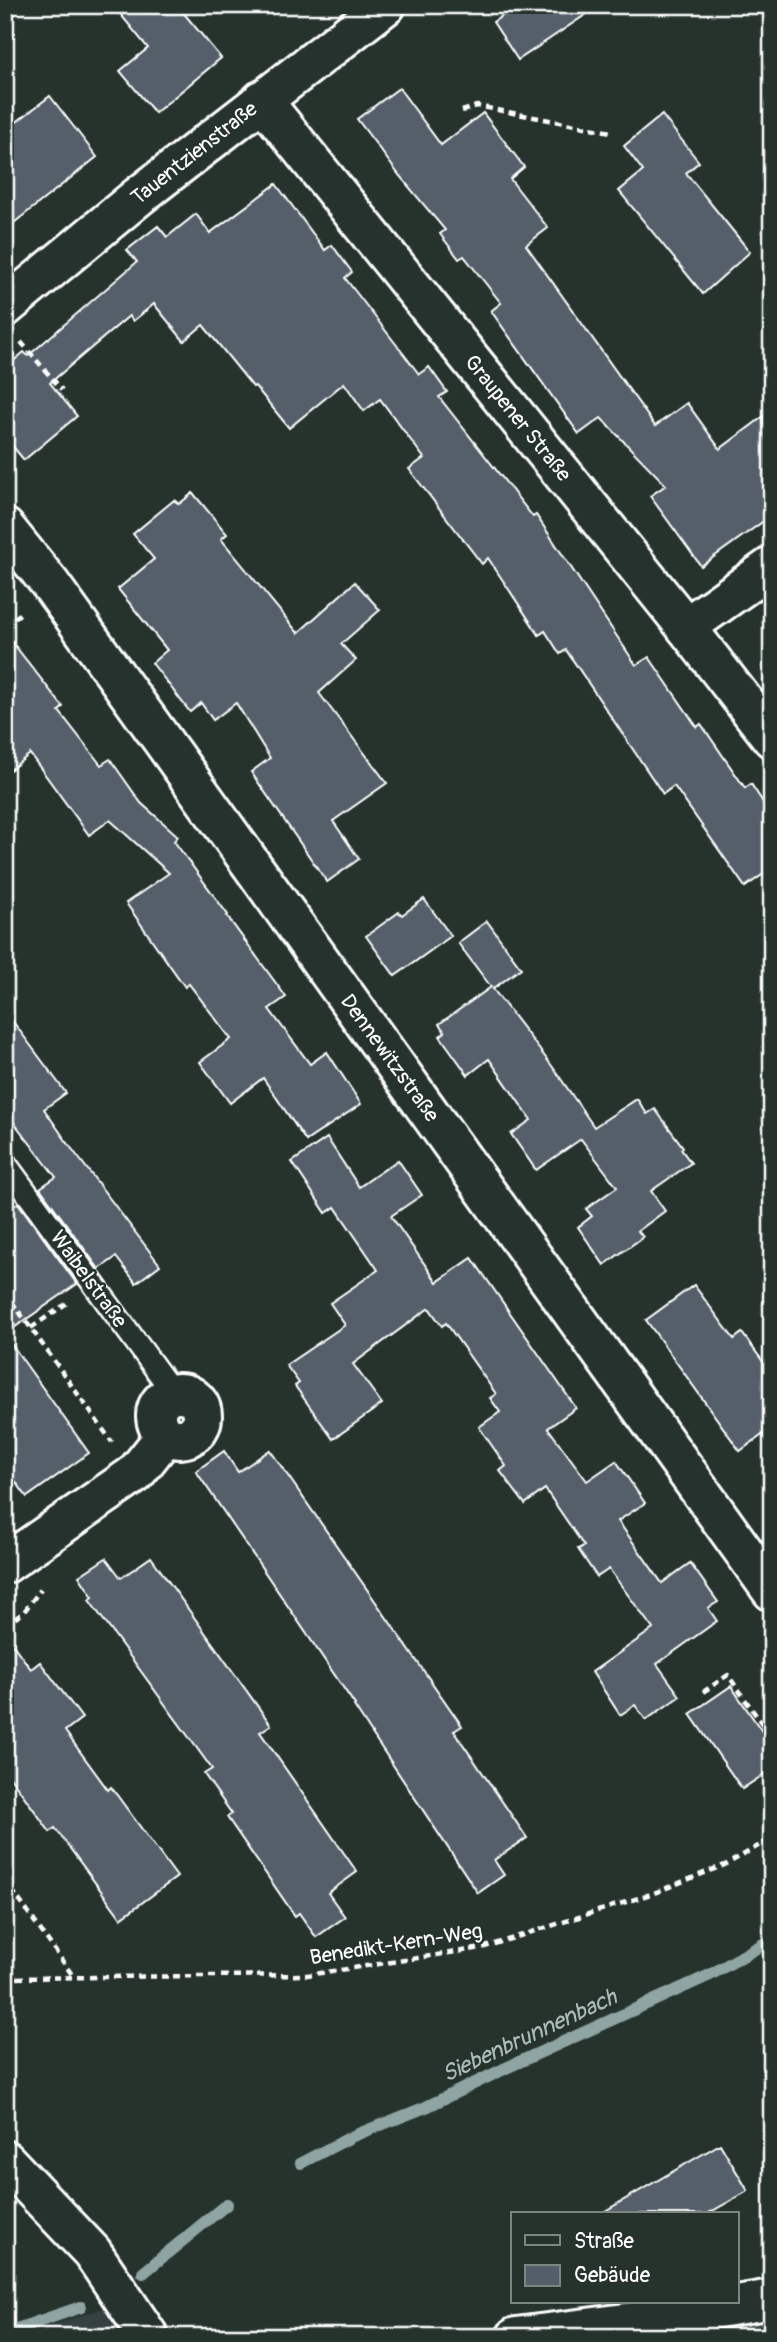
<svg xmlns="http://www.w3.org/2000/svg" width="777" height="2342" font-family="Pangolin,sans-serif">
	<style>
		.built { fill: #344040 }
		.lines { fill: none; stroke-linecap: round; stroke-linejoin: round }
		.stream { stroke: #8fa5a3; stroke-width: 12 }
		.building { fill: #545e6b; stroke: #fff; stroke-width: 2 }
		.lane-casing { stroke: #fff; stroke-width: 26 }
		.street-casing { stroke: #fff; stroke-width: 44 }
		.path { stroke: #fff; stroke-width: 4.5; stroke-dasharray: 7 5; stroke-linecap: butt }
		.lane { stroke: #26332d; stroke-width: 21 }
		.street { stroke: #26332d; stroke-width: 38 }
		.labels { text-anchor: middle; stroke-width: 5; stroke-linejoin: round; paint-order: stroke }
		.street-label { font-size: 21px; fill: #fff; stroke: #26332d }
		.water-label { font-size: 23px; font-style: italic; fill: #abbcba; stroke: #26332d }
	</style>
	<rect width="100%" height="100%" fill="#26332d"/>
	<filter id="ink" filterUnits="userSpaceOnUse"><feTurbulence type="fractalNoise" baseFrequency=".0143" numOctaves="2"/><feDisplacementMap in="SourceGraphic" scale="14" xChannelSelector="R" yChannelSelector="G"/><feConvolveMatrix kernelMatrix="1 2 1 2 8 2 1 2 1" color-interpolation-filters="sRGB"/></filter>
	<g filter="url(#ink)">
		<!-- built -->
		<g class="built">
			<path d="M 104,2308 L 122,2337 L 18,2337 Z"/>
			<path d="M 772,2319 L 772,2337 L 693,2337 Z"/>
		</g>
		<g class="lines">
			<!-- stream -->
			<g class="stream">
				<path d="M 301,2163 L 353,2136 L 426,2107 L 506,2068 L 710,1975 L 772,1939"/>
				<path d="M 143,2273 L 227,2204"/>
				<path d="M 5,2333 L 81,2307"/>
			</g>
		</g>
		<!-- building -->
		<g class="building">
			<path d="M 113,5 L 177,5 L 221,58 L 155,113 L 120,71 L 148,48 Z"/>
			<path d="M 518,5 L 600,5 L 518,60 L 493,22 Z"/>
			<path d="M 399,88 L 441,145 L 483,113 L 524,167 L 510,179 L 548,228 L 526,245 L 655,426 L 687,403 L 720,449 L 772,410 L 772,515 L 701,566 L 650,496 L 666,485 L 601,418 L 579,434 L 491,311 L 501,303 L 464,256 L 459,259 L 440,234 L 445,230 L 399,175 L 357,119 Z"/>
			<path d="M 50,96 L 97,157 L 5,230 L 5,131 Z"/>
			<path d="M 662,115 L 699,162 L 686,173 L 750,252 L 703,294 L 619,191 L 643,171 L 624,146 Z"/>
			<path d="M 276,184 L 325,250 L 332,245 L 352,272 L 345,278 L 419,374 L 429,367 L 447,392 L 439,397 L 533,517 L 536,515 L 636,665 L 649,657 L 697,727 L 701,724 L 745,788 L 751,784 L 772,816 L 772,868 L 745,887 L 674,786 L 663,794 L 566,650 L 560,654 L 545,631 L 539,635 L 488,558 L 482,564 L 409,469 L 424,458 L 380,399 L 364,411 L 344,383 L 289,428 L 255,386 L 253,387 L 203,325 L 184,341 L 154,304 L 133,321 L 129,316 L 50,383 L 77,416 L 24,460 L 5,437 L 5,368 L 24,352 L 28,356 L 137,262 L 127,250 L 158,226 L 167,237 L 196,214 L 210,233 Z"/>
			<path d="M 193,493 L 227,534 L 221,539 L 298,633 L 355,582 L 380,610 L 341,644 L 356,660 L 319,693 L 387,783 L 333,821 L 359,859 L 327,882 L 251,772 L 270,758 L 236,703 L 213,720 L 201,703 L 190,712 L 152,663 L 167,650 L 118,589 L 154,559 L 133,534 L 174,500 L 179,504 Z"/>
			<path d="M 5,633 L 63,707 L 59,711 L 101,765 L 110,759 L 141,803 L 178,836 L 174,841 L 228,915 L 227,916 L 286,997 L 269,1009 L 310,1064 L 327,1052 L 361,1104 L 306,1141 L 263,1078 L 230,1103 L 200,1062 L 231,1039 L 189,984 L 185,987 L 126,903 L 169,873 L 110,820 L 89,835 L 30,754 L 5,774 Z"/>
			<path d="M 424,899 L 451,936 L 395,976 L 366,936 L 399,912 L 402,915 Z"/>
			<path d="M 487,921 L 521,968 L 493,989 L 552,1066 L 594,1127 L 637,1099 L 647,1114 L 655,1109 L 683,1147 L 681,1149 L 691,1163 L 651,1191 L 665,1211 L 638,1231 L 643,1237 L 604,1265 L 578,1227 L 592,1216 L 586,1209 L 617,1187 L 581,1139 L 536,1170 L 511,1134 L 531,1120 L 489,1059 L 468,1075 L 440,1036 L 445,1032 L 439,1024 L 491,987 L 458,943 Z"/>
			<path d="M 5,1011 L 66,1093 L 44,1109 L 69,1145 L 160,1265 L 136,1283 L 116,1257 L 99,1269 L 40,1188 L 56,1177 L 5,1111 Z"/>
			<path d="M 327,1138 L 359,1187 L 398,1160 L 422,1195 L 391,1216 L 437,1282 L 472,1258 L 576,1408 L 548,1428 L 587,1481 L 616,1461 L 645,1503 L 618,1521 L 662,1583 L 690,1563 L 718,1602 L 708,1608 L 717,1621 L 657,1664 L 680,1696 L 646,1720 L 635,1705 L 620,1715 L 592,1672 L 653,1629 L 609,1569 L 597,1577 L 578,1549 L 584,1546 L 545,1489 L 525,1504 L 500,1471 L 506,1466 L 479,1427 L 500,1412 L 490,1398 L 496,1394 L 446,1323 L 442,1326 L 429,1308 L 353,1364 L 382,1404 L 333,1439 L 295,1386 L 299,1383 L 286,1365 L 345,1325 L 330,1303 L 378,1270 L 335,1207 L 326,1213 L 292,1162 Z"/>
			<path d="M 18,1203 L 77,1284 L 5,1334 L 5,1212 Z"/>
			<path d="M 694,1285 L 734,1339 L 742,1333 L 772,1374 L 772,1428 L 740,1451 L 646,1320 Z"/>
			<path d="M 5,1335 L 89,1453 L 27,1497 L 5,1467 Z"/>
			<path d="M 270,1450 L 462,1726 L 454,1731 L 527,1838 L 494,1860 L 504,1875 L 478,1893 L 375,1738 L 354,1706 L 355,1705 L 196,1471 L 224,1451 L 238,1472 Z"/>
			<path d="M 151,1557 L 271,1725 L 260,1732 L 357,1872 L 328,1893 L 345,1917 L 316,1937 L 299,1913 L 295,1916 L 227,1817 L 232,1814 L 204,1774 L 212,1769 L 89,1600 L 93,1597 L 79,1576 L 106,1558 L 121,1578 Z"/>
			<path d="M 5,1634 L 31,1669 L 40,1662 L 82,1718 L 65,1731 L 108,1790 L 111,1787 L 177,1877 L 121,1918 L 55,1828 L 50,1832 L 5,1770 Z"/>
			<path d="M 731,1686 L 772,1746 L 772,1769 L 742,1789 L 690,1714 Z"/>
			<path d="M 720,2144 L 748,2191 L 707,2214 L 600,2214 Z"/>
		</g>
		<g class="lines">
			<defs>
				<path id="lane" d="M 5,1163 L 174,1394"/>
				<g id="street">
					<path d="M 262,100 L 686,627 L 772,738"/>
					<path d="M 5,307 L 139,196 L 386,5"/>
					<path d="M 5,528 L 51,585 L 772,1591"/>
					<path d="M 686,627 L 772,566"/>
					<circle cx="179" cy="1416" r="23"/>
					<path d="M 5,1564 L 135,1474 L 166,1435"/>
					<path d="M 5,2160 L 92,2252 L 149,2337"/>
					<path d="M 516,2337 L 641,2321 L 772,2299"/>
				</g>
			</defs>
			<!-- lane casing -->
			<use href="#lane" class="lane-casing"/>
			<!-- street casing -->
			<use href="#street" class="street-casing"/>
			<!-- path -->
			<g class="path">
				<path d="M 462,111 L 477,106 L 611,132"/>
				<path d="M 21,342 L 62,390"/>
				<path d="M 5,626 L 22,612"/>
				<path d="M 5,1292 L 112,1442"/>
				<path d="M 31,1328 L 70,1301"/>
				<path d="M 5,1625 L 23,1613 L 41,1589"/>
				<path d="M 703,1692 L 728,1675 L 765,1728 L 772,1722"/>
				<path d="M 5,1880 L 73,1976"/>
				<path d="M 5,1978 L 308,1975 L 482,1948 L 654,1893 L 727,1864 L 772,1838"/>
			</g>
			<!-- lane -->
			<use href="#lane" class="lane"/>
			<!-- street -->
			<use href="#street" class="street"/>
		</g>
	</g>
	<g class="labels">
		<!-- street labels -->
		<g class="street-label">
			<text transform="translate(194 153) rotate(-38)" y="7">Tauentzienstraße</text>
			<text transform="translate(518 418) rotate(51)" y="7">Graupener Straße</text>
			<text transform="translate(390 1058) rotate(54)" y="7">Dennewitzstraße</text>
			<text transform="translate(89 1279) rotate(54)" y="7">Waibelstraße</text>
			<text transform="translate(396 1944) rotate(-9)" y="7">Benedikt-Kern-Weg</text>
		</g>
		<!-- water labels -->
		<g class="water-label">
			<text transform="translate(529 2035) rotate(-25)" y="8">Siebenbrunnenbach</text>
		</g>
	</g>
	<!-- margin -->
	<rect width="777" height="2342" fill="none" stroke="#26332d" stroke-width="28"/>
	<rect x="14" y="14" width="749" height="2314" fill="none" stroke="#fff" stroke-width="2.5" filter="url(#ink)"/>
	<!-- legend -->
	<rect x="511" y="2212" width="228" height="91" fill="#26332d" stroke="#7d8581" stroke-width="2"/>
	<rect x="525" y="2235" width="35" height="10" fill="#26332d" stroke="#7d8581" stroke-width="2"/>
	<text x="574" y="2248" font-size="21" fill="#ffffff">Straße</text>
	<rect x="525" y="2265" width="35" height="21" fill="#545e6b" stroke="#7d8581" stroke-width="2"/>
	<text x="574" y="2282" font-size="21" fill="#ffffff">Gebäude</text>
</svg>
